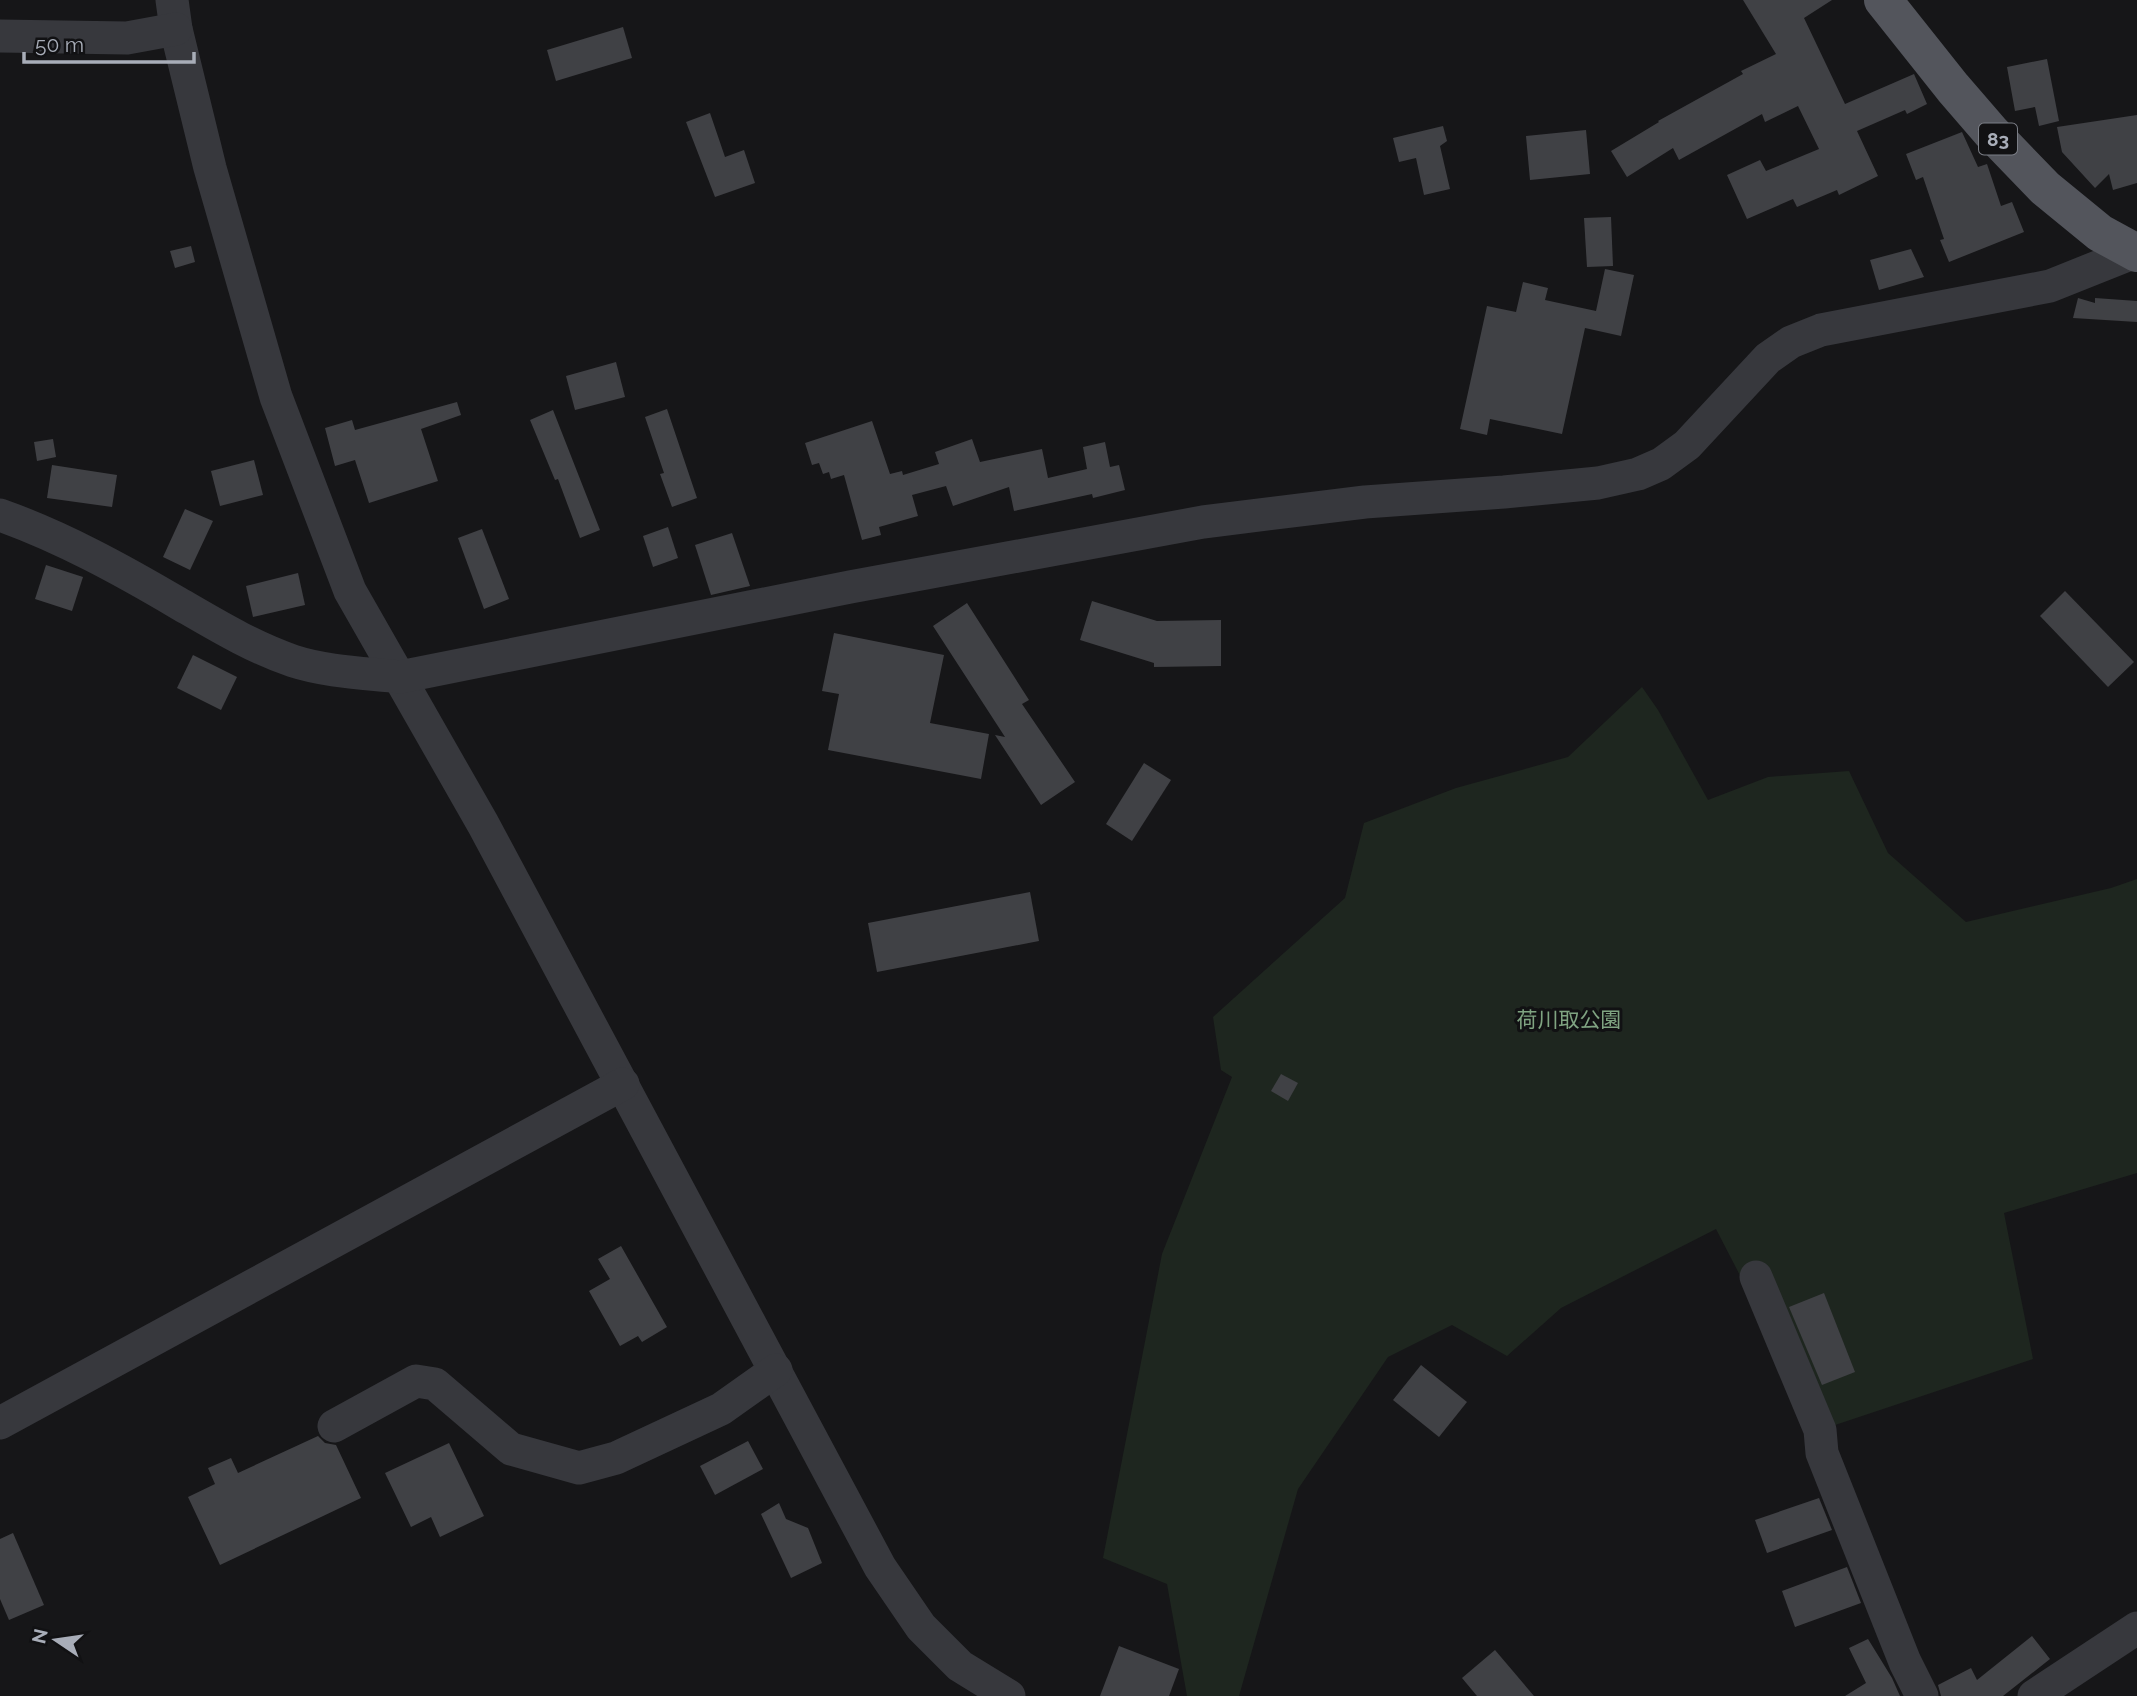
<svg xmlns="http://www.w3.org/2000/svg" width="2137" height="1696" font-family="Raleway,'Noto Sans JP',sans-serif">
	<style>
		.park { fill: #1e261f }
		.building { fill: #404145 }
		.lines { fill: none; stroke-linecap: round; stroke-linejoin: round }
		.minor { stroke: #37383d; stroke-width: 33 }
		.major { stroke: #53555c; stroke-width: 38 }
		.labels { text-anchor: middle; stroke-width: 6; stroke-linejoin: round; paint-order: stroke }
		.shield { fill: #111113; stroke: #7b7e86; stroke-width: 2 }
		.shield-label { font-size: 19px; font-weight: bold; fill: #a8adb8 }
		.park-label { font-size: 21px; fill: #7fa381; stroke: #111113 }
	</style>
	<rect width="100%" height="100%" fill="#161618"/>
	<!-- park -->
	<path class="park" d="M 1642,687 L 1658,710 L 1708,800 L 1768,777 L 1849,771 L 1888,853 L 1966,922 L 2111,888 L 2137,879 L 2137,1173 L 2004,1213 L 2033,1359 L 1820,1430 L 1716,1229 L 1561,1308 L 1507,1356 L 1452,1325 L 1388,1357 L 1298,1489 L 1239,1696 L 1187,1696 L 1167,1584 L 1103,1558 L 1162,1254 L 1232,1077 L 1221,1070 L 1213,1017 L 1345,898 L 1364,823 L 1456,788 L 1568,757 Z"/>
	<!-- building -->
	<g class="building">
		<path d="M 1743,0 L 1832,0 L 1804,18 L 1845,104 L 1914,74 L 1927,104 L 1907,114 L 1905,110 L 1857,131 L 1878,176 L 1839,195 L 1837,190 L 1797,207 L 1793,199 L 1747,219 L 1727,175 L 1760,160 L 1766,171 L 1819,149 L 1798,106 L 1765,122 L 1762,114 L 1679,160 L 1673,148 L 1627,177 L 1611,151 L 1659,122 L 1658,121 L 1743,74 L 1741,71 L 1776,54 Z"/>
		<path d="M 623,27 L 632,58 L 556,81 L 547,50 Z"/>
		<path d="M 2047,59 L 2059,121 L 2039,126 L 2035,107 L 2015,111 L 2007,67 Z"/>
		<path d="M 710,113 L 725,157 L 744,150 L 755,183 L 715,197 L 686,122 Z"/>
		<path d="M 2137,115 L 2137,183 L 2113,190 L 2109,174 L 2095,188 L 2062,152 L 2057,127 Z"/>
		<path d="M 1443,126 L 1447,141 L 1440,146 L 1450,189 L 1424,195 L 1416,158 L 1399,162 L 1393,138 Z"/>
		<path d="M 1586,130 L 1590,174 L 1530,180 L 1526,136 Z"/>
		<path d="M 1962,132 L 1978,167 L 1987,164 L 2001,206 L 2012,202 L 2024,232 L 1949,262 L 1940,240 L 1944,239 L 1923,177 L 1916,180 L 1906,154 Z"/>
		<path d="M 1611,217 L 1613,266 L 1587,267 L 1584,218 Z"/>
		<path d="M 191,246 L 195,262 L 175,268 L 170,251 Z"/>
		<path d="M 1911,249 L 1924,277 L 1879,290 L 1870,260 Z"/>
		<path d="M 1605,269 L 1634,275 L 1621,336 L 1585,328 L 1562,434 L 1490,419 L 1487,435 L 1460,429 L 1487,306 L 1516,312 L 1523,282 L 1548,288 L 1545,300 L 1596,311 Z"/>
		<path d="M 2078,298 L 2095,303 L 2095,298 L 2137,301 L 2137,322 L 2073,318 Z"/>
		<path d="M 616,362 L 625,397 L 575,410 L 566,376 Z"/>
		<path d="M 457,402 L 461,415 L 421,429 L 438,481 L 369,503 L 355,460 L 335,466 L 325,428 L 352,420 L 355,430 Z"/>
		<path d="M 667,409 L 697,498 L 672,507 L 660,474 L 664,473 L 645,417 Z"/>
		<path d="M 553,410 L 600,530 L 580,538 L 558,479 L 555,480 L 530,420 Z"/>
		<path d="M 872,421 L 890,474 L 902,471 L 903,475 L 939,464 L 935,452 L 972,439 L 980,462 L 1042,449 L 1048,478 L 1087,469 L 1083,447 L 1105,442 L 1110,467 L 1119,465 L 1125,490 L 1093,498 L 1092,494 L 1014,511 L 1009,487 L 953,506 L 946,486 L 912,495 L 918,516 L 879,527 L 881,535 L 862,540 L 844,475 L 831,479 L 829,472 L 823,474 L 819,463 L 812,465 L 805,443 Z"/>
		<path d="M 53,439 L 56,457 L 37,461 L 34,442 Z"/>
		<path d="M 254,460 L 263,495 L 220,506 L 211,471 Z"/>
		<path d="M 52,465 L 117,475 L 112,507 L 47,498 Z"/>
		<path d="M 185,509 L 213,521 L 190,570 L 163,557 Z"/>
		<path d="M 668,527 L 678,558 L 653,567 L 643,536 Z"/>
		<path d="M 482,529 L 509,599 L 484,609 L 458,538 Z"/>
		<path d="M 732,533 L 750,586 L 711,595 L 695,545 Z"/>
		<path d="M 46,565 L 83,577 L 72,611 L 35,599 Z"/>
		<path d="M 298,573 L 305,605 L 253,617 L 246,586 Z"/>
		<path d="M 2065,591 L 2134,662 L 2108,687 L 2040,616 Z"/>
		<path d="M 1092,601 L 1157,621 L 1221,620 L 1221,666 L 1154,667 L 1154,663 L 1080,640 Z"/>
		<path d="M 967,603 L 1029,700 L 1022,704 L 1075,782 L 1041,805 L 995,735 L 1005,737 L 933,626 Z"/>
		<path d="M 834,633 L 944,655 L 930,723 L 989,734 L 981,779 L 828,750 L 839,694 L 822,691 Z"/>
		<path d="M 193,655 L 237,677 L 221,710 L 177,688 Z"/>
		<path d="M 1144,763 L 1171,780 L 1132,841 L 1106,824 Z"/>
		<path d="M 1030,892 L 1039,941 L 877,972 L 868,923 Z"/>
		<path d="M 1281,1074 L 1298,1083 L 1288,1101 L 1271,1091 Z"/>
		<path d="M 621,1246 L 667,1327 L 642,1342 L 638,1336 L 620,1346 L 589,1291 L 610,1279 L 598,1259 Z"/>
		<path d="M 1824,1293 L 1855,1372 L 1822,1385 L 1789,1307 Z"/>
		<path d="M 1421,1365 L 1467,1402 L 1439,1437 L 1393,1400 Z"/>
		<path d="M 318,1436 L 325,1443 L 336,1445 L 361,1498 L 220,1565 L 188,1497 L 215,1484 L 208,1468 L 231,1458 L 238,1473 Z"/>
		<path d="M 748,1441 L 763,1469 L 715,1495 L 700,1466 Z"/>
		<path d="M 449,1443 L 484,1516 L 440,1537 L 431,1517 L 411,1527 L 385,1473 Z"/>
		<path d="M 1819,1498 L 1832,1530 L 1767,1553 L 1755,1520 Z"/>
		<path d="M 779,1503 L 786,1519 L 808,1528 L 822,1563 L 791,1578 L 761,1514 Z"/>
		<path d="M 13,1533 L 44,1605 L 9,1620 L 0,1599 L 0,1539 Z"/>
		<path d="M 1847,1567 L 1861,1603 L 1795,1627 L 1782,1591 Z"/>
		<path d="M 2032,1636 L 2050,1659 L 2003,1696 L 1941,1696 L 1938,1685 L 1971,1668 L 1977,1680 Z"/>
		<path d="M 1868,1639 L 1892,1678 L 1900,1696 L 1845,1696 L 1866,1683 L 1849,1648 Z"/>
		<path d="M 1119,1646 L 1179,1669 L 1169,1696 L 1100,1696 Z"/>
		<path d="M 1495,1650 L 1534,1696 L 1477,1696 L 1462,1678 Z"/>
	</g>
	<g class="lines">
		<!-- minor -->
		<g class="minor">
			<path d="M 172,0 L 176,29 L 210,168 L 276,397 L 350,591 L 483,824 L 880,1567 L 921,1627 L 960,1666 L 1009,1696"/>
			<path d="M 0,36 L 127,38 L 176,29"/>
			<path d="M 0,515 C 62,537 122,570 178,603 C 216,625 252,647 293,661 C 327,672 364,673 400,677 L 850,587 L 1203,522 L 1365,502 L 1504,492 L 1598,483 L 1638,474 L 1661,464 L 1687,445 L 1768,358 L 1791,342 L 1821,330 L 2050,286 L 2135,252"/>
			<path d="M 1756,1277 L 1820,1430 L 1822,1453 L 1905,1662 L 1922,1696"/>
			<path d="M 0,1423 L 623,1084"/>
			<path d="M 334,1426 L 416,1381 L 435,1384 L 511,1449 L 579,1468 L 616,1458 L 721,1409 L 776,1370"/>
			<path d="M 2034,1696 L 2137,1628"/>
		</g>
		<!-- major -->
		<path class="major" d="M 1883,0 L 1953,88 L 1991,132 L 2045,188 L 2100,233 L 2137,253"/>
	</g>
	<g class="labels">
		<!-- shield labels -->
		<rect class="shield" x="1979" y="123.5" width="38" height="31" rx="5"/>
		<g class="shield-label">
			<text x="1998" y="146">83</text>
		</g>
		<!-- park labels -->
		<g class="park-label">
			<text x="1569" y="1027">荷川取公園</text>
		</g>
	</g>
	<!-- north arrow -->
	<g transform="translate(56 1640) rotate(283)" stroke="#111113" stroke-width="5" paint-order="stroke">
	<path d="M0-5L12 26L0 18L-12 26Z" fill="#a8adb8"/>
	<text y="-10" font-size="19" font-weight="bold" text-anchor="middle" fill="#a8adb8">N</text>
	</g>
	<!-- scale -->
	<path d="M24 52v10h170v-10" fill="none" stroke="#a8adb8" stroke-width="3.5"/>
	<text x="35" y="52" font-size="21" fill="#a8adb8" stroke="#111113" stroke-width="5" paint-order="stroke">50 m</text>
</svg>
